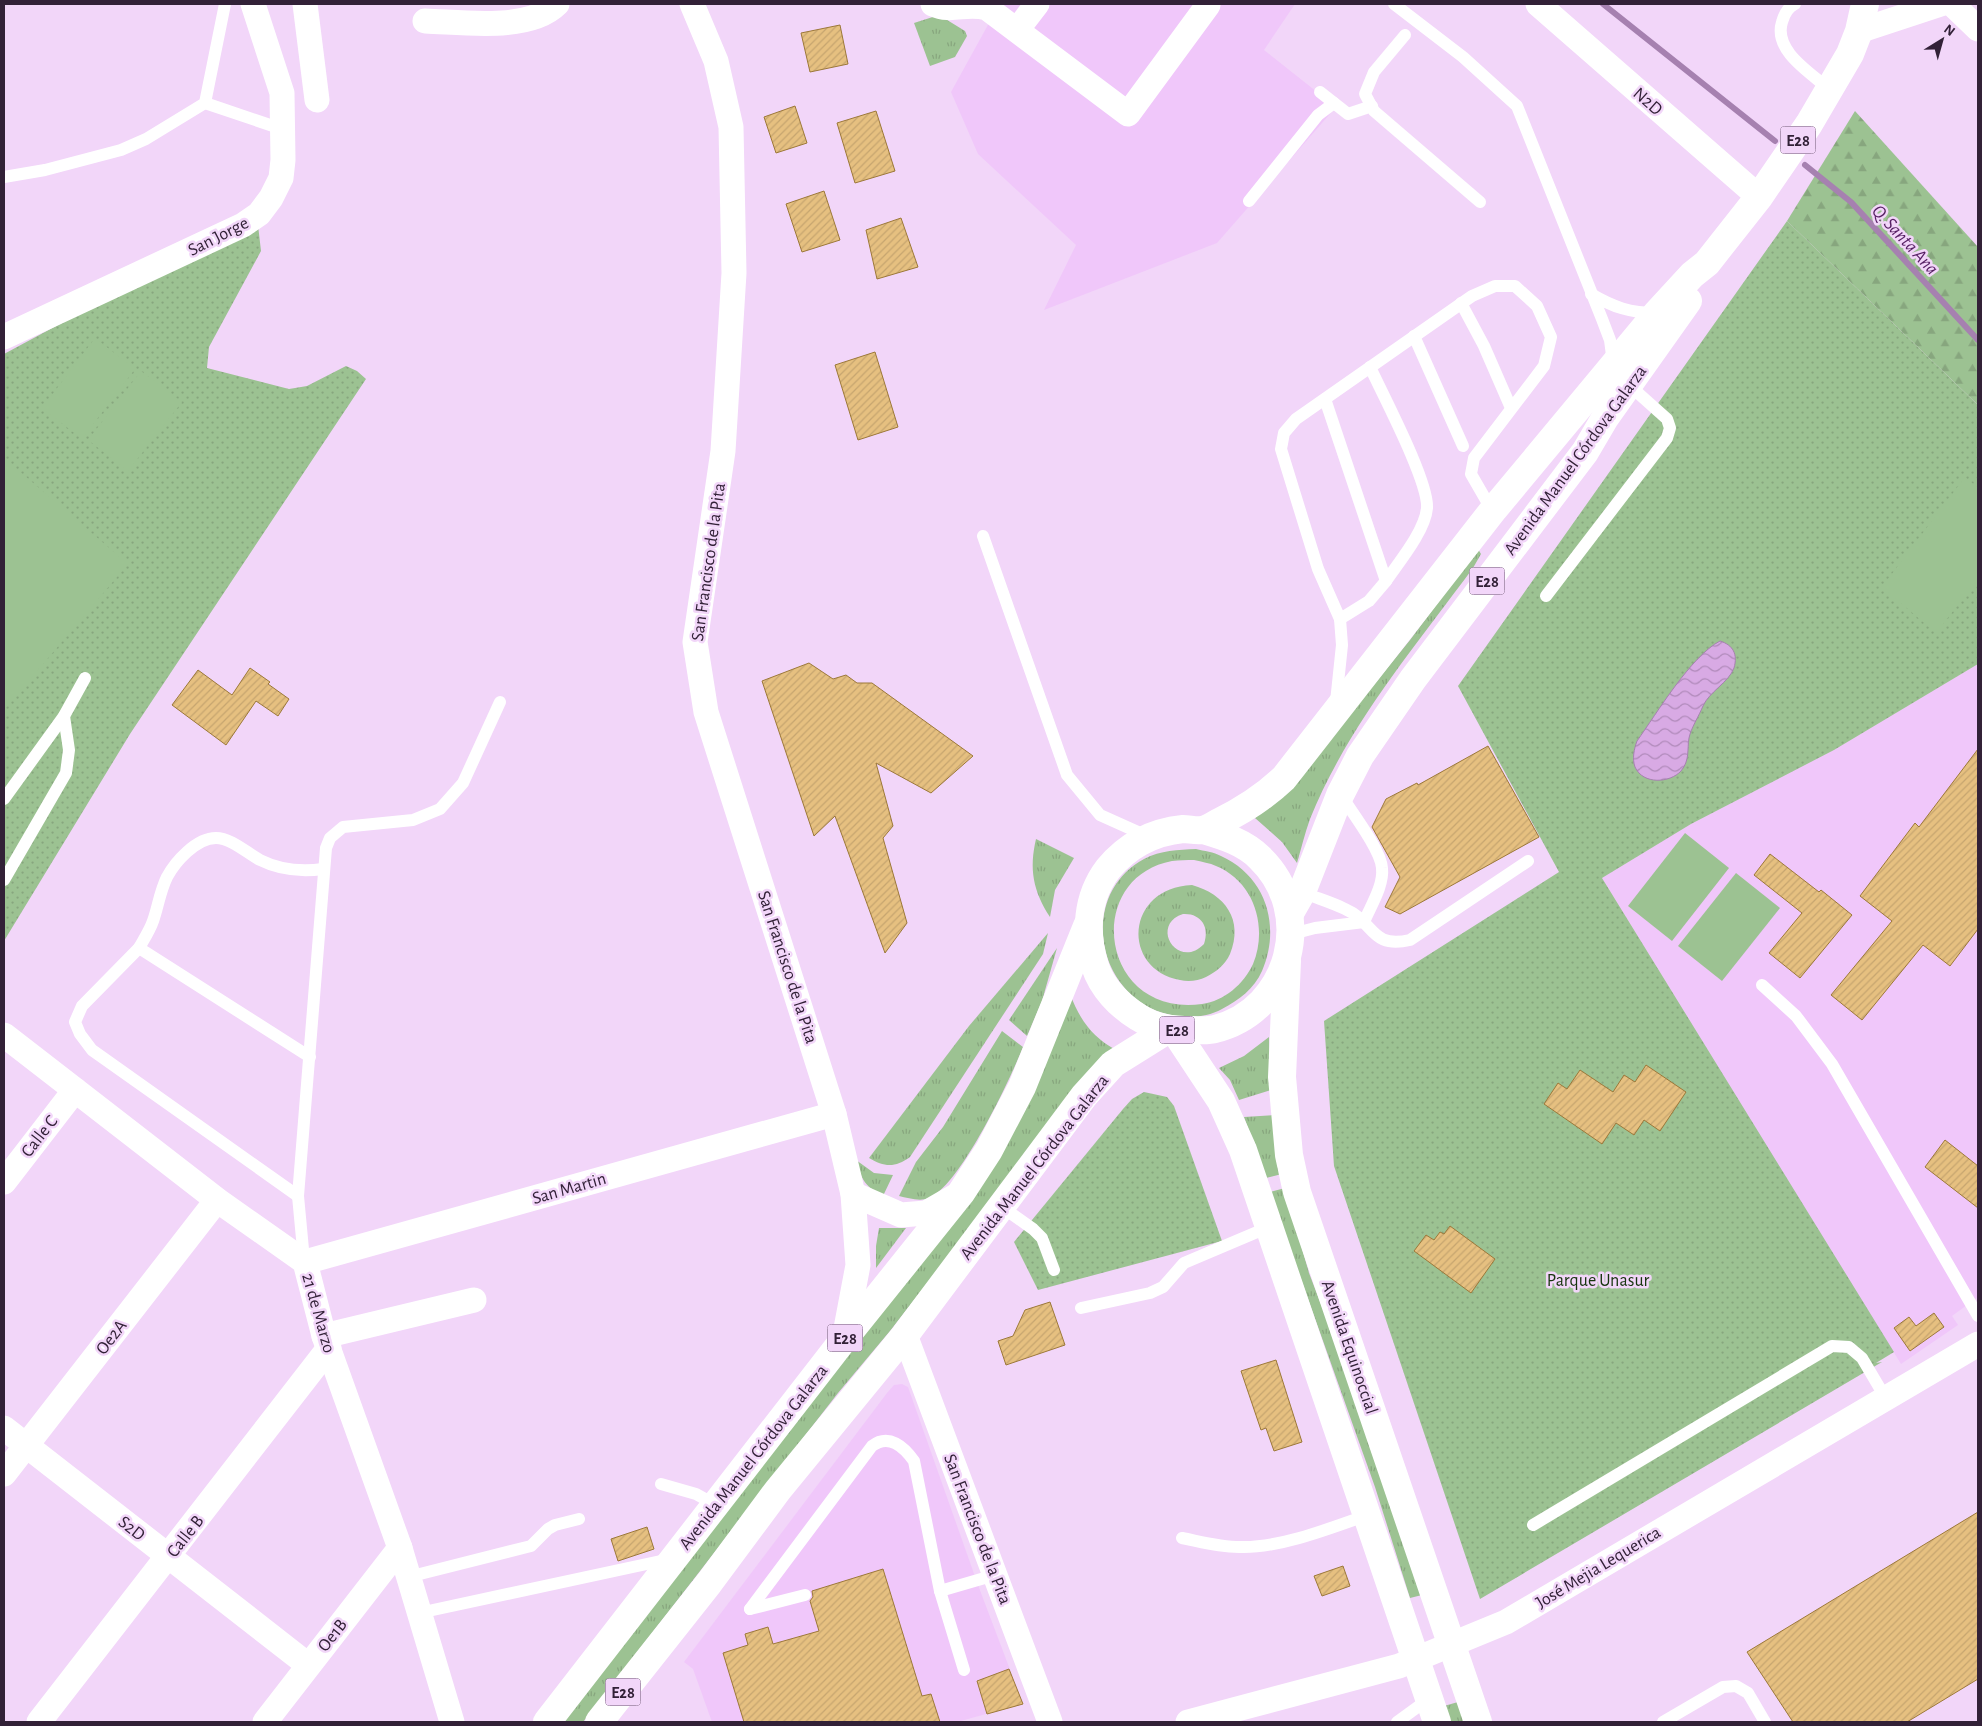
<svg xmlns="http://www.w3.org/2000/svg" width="1982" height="1726" font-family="'Alegreya Sans',sans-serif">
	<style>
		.built { fill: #f0c7fa }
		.grass { fill: url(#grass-tufts); fill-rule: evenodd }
		.forest { fill: url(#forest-firs) }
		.park { fill: url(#park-dots) }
		.pitch { fill: #9cc292 }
		.water { fill: url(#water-waves); stroke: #a681b0 }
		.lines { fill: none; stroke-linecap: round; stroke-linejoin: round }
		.stream { stroke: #a681b0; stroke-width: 6 }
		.building { fill: url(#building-hatch); stroke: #9c7839 }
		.service { stroke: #fff; stroke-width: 12 }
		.minor { stroke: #fff; stroke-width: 25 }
		.secondary { stroke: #fff; stroke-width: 28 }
		.primary { stroke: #fff; stroke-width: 28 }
		.labels { text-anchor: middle; stroke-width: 5; stroke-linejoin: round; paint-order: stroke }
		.shield { fill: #f2d6f9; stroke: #6c5771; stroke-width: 1 }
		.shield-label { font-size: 16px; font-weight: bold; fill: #322137 }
		.street-label { font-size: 18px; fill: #322137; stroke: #f2d6f9 }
		.park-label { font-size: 18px; fill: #17350e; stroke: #f2d6f9 }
		.water-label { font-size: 19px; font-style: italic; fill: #561f63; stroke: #f2d6f9 }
	</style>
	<defs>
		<pattern id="grass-tufts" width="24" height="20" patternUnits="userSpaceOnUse" patternTransform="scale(1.25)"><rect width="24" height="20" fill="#9cc292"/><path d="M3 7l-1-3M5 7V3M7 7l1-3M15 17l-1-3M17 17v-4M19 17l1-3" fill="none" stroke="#87a67e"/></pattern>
		<pattern id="forest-firs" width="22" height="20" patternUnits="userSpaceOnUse" patternTransform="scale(1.25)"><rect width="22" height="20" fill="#9cc292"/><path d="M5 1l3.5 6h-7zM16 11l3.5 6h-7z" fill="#87a67e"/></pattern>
		<pattern id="park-dots" width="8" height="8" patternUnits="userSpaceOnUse" patternTransform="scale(1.25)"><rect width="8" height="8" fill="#9cc292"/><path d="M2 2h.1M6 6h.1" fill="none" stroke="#87a67e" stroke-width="1.8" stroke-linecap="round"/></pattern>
		<pattern id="water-waves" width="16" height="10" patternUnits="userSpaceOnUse" patternTransform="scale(1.25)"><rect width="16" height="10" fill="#d8aae4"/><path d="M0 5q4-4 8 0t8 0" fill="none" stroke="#b08aba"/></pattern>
		<pattern id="building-hatch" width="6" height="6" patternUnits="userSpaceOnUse" patternTransform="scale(1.25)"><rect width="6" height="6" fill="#e6c080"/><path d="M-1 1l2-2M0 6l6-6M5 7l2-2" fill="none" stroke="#c6a56f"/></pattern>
	</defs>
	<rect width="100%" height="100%" fill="#f2d6f9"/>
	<!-- built -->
	<g class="built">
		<path d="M 974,4 L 1295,4 L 1264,50 L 1336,107 L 1217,243 L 1044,310 L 1076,245 L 978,154 L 951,92 L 989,23 Z"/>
		<path d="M 1978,664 L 1978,1297 L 1952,1316 L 1958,1325 L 1901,1364 L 1602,878 L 1691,824 L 1834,750 Z"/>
		<path d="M 902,1384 L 908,1387 L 978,1585 L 1023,1704 L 957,1722 L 712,1722 L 693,1669 L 684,1662 L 887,1393 L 894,1385 Z"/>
	</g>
	<!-- grass -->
	<g class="grass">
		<path d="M 939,15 L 965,31 L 967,36 L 955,57 L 930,66 L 914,23 Z"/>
		<path d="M 1478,549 L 1481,554 L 1473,568 C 1414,648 1347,727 1310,819 C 1305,833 1301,849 1297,863 L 1282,842 L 1255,818 L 1334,734 L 1410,640 Z"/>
		<path d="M 1036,839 L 1074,858 L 1055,890 L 1050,917 C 1033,891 1029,869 1036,839 Z"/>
		<path d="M 1196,849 C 1204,851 1214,852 1221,856 C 1267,877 1281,927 1262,971 C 1254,989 1239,1000 1222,1009 C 1206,1018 1188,1018 1171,1015 C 1097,1000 1076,896 1144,859 C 1161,850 1178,850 1196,849 ZM 1194,860 C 1202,862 1210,863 1216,866 C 1255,882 1268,928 1253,964 C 1244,984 1224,1001 1202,1004 C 1100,1018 1082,878 1172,861 C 1179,860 1187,860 1194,860 Z"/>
		<path d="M 1192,885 C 1225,894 1244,920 1230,954 C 1225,965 1216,972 1206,977 C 1198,981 1188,982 1180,980 C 1121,969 1125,888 1192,885 ZM 1183,914 C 1201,913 1210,927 1204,944 C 1178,971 1149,925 1183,914 Z"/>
		<path d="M 1048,933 L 1043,954 L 910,1157 C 895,1168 884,1167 869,1158 L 969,1026 Z"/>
		<path d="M 1057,948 L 1042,1001 L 1027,1036 L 1009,1020 Z"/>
		<path d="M 1070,994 C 1080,1020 1092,1037 1116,1050 L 1001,1188 L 890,1331 L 838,1393 L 583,1722 L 559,1722 L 877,1318 Z"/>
		<path d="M 1002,1031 L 1023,1047 C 1010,1080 960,1186 929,1198 C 920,1202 908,1198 899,1196 L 916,1162 L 943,1127 Z"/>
		<path d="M 1269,1037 L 1271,1090 L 1239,1100 L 1230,1080 L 1219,1068 L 1244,1056 Z"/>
		<path d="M 1274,1115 L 1282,1174 L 1266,1178 L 1244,1117 Z"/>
		<path d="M 856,1160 L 874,1173 L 893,1175 L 883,1196 C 865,1186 862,1181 856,1160 Z"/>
		<path d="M 1285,1188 L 1309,1273 L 1350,1380 L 1422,1595 L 1410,1598 L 1375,1487 L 1270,1192 Z"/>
		<path d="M 879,1228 L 906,1228 L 876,1268 L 876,1246 Z"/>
		<path d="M 1458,1702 L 1464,1722 L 1450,1722 L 1444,1706 Z"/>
	</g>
	<!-- forest -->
	<path class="forest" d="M 1855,111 L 1978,247 L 1978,405 L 1787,221 Z"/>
	<!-- park -->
	<g class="park">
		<path d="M 1787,221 L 1978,405 L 1978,664 L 1834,750 L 1691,824 L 1602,878 L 1894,1352 L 1876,1363 L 1882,1362 L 1480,1599 L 1334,1166 L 1324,1021 L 1559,872 L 1458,686 Z"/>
		<path d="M 258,225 L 261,251 L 209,347 L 207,368 L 289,389 L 307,386 L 346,366 L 357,371 L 366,379 L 130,734 L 4,941 L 4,354 L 136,283 Z"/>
		<path d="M 1144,1092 L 1167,1097 L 1174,1106 L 1222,1241 L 1038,1290 L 1014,1242 L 1123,1109 L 1132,1099 Z"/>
	</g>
	<!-- pitch -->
	<g class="pitch">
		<path d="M 95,338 L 135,369 L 82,439 L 42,408 Z"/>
		<path d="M 141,371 L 182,402 L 128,471 L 88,440 Z"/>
		<path d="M 4,458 L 128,564 L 4,710 Z"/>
		<path d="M 1965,477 L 1978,488 L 1978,579 L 1936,633 L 1882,587 Z"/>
		<path d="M 1685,833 L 1729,868 L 1672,941 L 1628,906 Z"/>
		<path d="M 1736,873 L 1780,908 L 1722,981 L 1678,946 Z"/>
	</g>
	<!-- water -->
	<path class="water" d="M 1720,641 C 1733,645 1738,654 1734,668 C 1729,682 1709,692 1703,706 C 1699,716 1691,728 1689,738 C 1687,750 1690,760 1681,771 C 1670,783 1643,785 1635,767 C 1632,759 1634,749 1637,741 C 1657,713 1691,656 1720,641 Z"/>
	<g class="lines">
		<!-- stream -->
		<g class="stream">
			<path d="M 1603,4 L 1775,141"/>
			<path d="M 1805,165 L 1851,202 L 1978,340"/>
		</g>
	</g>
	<!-- building -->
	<g class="building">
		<path d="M 840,25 L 848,64 L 810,72 L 801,33 Z"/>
		<path d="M 795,106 L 807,143 L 776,153 L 764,117 Z"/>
		<path d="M 876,111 L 895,171 L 855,183 L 837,123 Z"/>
		<path d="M 824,191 L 840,240 L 802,252 L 786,204 Z"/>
		<path d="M 901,218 L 918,267 L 877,279 L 866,230 Z"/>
		<path d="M 875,352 L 898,427 L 858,440 L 835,365 Z"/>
		<path d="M 809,663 L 833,679 L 846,675 L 857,683 L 872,683 L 973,756 L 931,793 L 876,763 L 893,826 L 883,838 L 907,923 L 885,953 L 835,816 L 814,836 L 762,681 Z"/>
		<path d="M 250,668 L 270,682 L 268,684 L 289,699 L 278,716 L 256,701 L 226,745 L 172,705 L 198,670 L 232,695 Z"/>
		<path d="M 1488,746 L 1539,837 L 1400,914 L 1385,907 L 1400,877 L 1372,827 L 1386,799 L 1417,783 L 1418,785 Z"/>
		<path d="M 1978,749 L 1978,929 L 1950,966 L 1923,945 L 1862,1020 L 1831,995 L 1892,921 L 1860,896 L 1915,823 L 1919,827 Z"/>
		<path d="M 1770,854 L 1819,892 L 1821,890 L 1852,915 L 1800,978 L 1769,953 L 1802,913 L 1754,875 Z"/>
		<path d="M 1646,1065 L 1686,1092 L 1660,1131 L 1644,1120 L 1634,1135 L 1616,1123 L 1602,1144 L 1544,1104 L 1558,1083 L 1567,1089 L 1580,1070 L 1613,1092 L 1624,1075 L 1635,1082 Z"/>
		<path d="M 1945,1140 L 1978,1166 L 1978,1208 L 1925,1167 Z"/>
		<path d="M 1450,1226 L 1495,1259 L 1471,1293 L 1414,1251 L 1426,1235 L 1434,1240 L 1440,1232 L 1444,1234 Z"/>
		<path d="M 1050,1302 L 1065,1345 L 1006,1365 L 998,1341 L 1013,1336 L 1025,1310 Z"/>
		<path d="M 1934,1313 L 1944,1327 L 1910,1351 L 1894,1328 L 1909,1317 L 1916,1326 Z"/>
		<path d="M 1276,1360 L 1302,1442 L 1274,1451 L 1266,1428 L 1261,1430 L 1241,1371 Z"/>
		<path d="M 1978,1512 L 1978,1679 L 1907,1722 L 1793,1722 L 1747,1652 Z"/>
		<path d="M 647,1527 L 654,1549 L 618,1561 L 611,1539 Z"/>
		<path d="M 1343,1566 L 1350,1586 L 1322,1596 L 1314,1576 Z"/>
		<path d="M 883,1569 L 922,1696 L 931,1694 L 940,1722 L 744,1722 L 723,1653 L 748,1645 L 745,1634 L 768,1627 L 773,1644 L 819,1631 L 810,1601 L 813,1597 L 812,1591 Z"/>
		<path d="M 1009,1669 L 1023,1704 L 987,1714 L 977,1681 Z"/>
	</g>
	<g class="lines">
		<!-- service -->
		<g class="service">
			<path d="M 1394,4 L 1463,57 L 1517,106 L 1602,319 L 1610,340 L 1613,363"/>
			<path d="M 1795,4 C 1788,7 1784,15 1782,22 C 1773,51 1811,73 1829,89"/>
			<path d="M 1405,35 L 1374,72 L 1365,94 L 1374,111 L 1480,202"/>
			<path d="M 1320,92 L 1348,114 L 1372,106"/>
			<path d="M 205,103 L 282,129"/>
			<path d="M 4,177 L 45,170 L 121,150 L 146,139 L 205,103 L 225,4"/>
			<path d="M 1249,201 L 1318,115 L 1334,103"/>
			<path d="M 1591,294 C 1613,307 1630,313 1657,313"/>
			<path d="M 1461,303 L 1484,346 L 1511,408"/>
			<path d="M 1414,336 L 1463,446"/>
			<path d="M 1370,367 C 1383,395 1429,482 1427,508 C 1425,531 1399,562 1386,581"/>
			<path d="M 1325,399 L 1386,581 L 1369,601 L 1340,619"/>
			<path d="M 983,536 L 1067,775 L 1100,815 L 1149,837"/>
			<path d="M 1546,596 L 1667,438 L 1670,428 L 1667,419 L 1629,385"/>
			<path d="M 1336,702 L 1342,645 L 1340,619 L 1318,569 L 1281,449 L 1284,433 L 1296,419 L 1472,296 L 1495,286 L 1515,286 L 1537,306 L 1551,337 L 1544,366 L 1474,458 L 1471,474 L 1486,500 L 1494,509"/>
			<path d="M 1341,795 C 1351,811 1381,850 1382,868 C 1384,886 1370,907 1364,922"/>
			<path d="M 4,799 L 64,716 L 85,678"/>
			<path d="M 4,880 L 66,773 L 69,750 L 64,716"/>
			<path d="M 1302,892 C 1316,898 1331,902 1345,909 C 1375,922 1370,949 1410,940 L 1528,861"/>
			<path d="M 1292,934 L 1315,928 L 1364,922"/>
			<path d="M 139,948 L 82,1006 L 75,1022 L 80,1034 L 92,1050 L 298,1196"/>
			<path d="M 1762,985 L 1796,1016 L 1832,1064 L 1978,1316"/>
			<path d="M 310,1057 L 139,948 C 144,939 150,930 153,921 C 158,907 160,891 167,877 C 175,862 196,838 216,838 C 231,838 247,853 260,860 C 280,870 301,872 323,869"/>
			<path d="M 1002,1207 L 1033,1229 L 1042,1238 L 1054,1270"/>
			<path d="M 304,1260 L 298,1196 L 326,848 L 330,838 L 343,827 L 413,820 L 440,809 L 463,783 L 500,702"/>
			<path d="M 1081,1308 L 1150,1293 L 1163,1287 L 1184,1263 L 1269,1227"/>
			<path d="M 661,1484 L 696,1494 L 716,1505"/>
			<path d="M 1533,1525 L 1832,1346 L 1849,1347 L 1862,1358 L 1885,1397"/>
			<path d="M 1182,1538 C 1202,1542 1223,1548 1244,1547 C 1283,1547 1331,1528 1368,1515"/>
			<path d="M 408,1577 L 531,1546 L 548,1529 L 555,1525 L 579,1519"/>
			<path d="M 940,1591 L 995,1575"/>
			<path d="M 750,1609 L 872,1446 C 889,1433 904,1447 914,1461 L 940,1591 L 964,1670"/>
			<path d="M 750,1609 L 805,1595"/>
			<path d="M 419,1613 L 670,1559"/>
			<path d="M 1397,1722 L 1430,1698"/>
			<path d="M 1663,1722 L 1723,1687 L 1736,1686 L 1748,1693 L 1765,1722"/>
		</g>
		<!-- minor -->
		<g class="minor">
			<path d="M 305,4 L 317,100"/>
			<path d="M 692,4 L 716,61 L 731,127 L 734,273 L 723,451 L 695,642 L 706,712 L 834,1114 L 853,1194 L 858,1265 L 844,1339"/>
			<path d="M 933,4 C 953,13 965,2 987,8 L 1128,114 L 1208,5 L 1206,4"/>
			<path d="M 1538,4 L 1759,197"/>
			<path d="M 1952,4 L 1978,29"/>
			<path d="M 425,21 C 462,22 529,32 557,4"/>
			<path d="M 1017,30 L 1037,4"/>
			<path d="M 1859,31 L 1941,4"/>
			<path d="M 4,337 L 243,225 L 259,214 L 271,198 L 281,178 L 283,160 L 282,93 L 253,4"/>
			<path d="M 4,1035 L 217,1200 L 305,1262 L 324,1336 L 400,1548 L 452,1722"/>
			<path d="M 4,1182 L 75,1090"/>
			<path d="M 853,1194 L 901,1215 L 926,1213 L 959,1194"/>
			<path d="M 305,1262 L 834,1114"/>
			<path d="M 905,1335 L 1050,1722"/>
			<path d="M 324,1336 L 474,1300"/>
			<path d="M 4,1428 L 308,1665"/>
			<path d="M 4,1474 L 217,1200"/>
			<path d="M 39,1722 L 329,1348"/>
			<path d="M 265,1722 L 400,1548"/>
			<path d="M 1188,1722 L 1399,1666 L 1506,1622 L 1978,1344"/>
		</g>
		<!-- secondary -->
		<g class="secondary">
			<path d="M 1287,961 L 1282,1077 L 1289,1155 L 1297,1192 L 1478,1722"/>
			<path d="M 1174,1030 L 1221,1101 L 1243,1150 L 1437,1722"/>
		</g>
		<!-- primary -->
		<g class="primary">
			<path d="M 1203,830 C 1223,836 1244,842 1260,858 C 1316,912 1291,1010 1215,1029 C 1208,1031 1199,1030 1192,1030 C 1173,1030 1155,1028 1138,1017 C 1120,1006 1102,988 1095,966 C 1085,933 1086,898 1108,869 C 1127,846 1153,832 1183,829 C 1189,829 1196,831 1202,830 C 1207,829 1214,825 1219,822 C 1244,810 1264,797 1284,778 L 1494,509 L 1657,313 L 1692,275 L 1707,263 L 1759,197 L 1809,124 L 1850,54 L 1859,31 L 1865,4"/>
			<path d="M 1290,913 L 1302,892 L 1340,795 L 1360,756 L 1413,679 L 1585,452 L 1605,418 L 1688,301"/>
			<path d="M 547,1722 L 844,1339 L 961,1193 L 989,1150 L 1022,1087 L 1087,926"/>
			<path d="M 599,1722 L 709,1583 L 778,1490 L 905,1335 L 1084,1096 L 1113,1064 L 1169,1029"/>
		</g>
	</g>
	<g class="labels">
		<!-- shield labels -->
		<g class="shield">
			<rect x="1780.5" y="126.5" width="35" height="27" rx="4"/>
			<rect x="1469.5" y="567.5" width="35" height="27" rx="4"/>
			<rect x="1159.5" y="1016.5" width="35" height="27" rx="4"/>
			<rect x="827.5" y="1324.5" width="35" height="27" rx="4"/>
			<rect x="605.5" y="1678.5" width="35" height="27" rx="4"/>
		</g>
		<g class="shield-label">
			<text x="1798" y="146">E28</text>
			<text x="1487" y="587">E28</text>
			<text x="1177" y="1036">E28</text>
			<text x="845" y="1344">E28</text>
			<text x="623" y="1698">E28</text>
		</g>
		<!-- street labels -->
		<g class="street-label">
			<text transform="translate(1648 101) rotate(41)" y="6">N2D</text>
			<text transform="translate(218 236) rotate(-27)" y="6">San Jorge</text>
			<text transform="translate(1575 460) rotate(-54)" y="6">Avenida Manuel Córdova Galarza</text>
			<text transform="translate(708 562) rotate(-82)" y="6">San Francisco de la Pita</text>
			<text transform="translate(788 967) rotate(72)" y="6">San Francisco de la Pita</text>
			<text transform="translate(39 1136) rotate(-52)" y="6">Calle C</text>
			<text transform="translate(1034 1167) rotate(-52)" y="6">Avenida Manuel Córdova Galarza</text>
			<text transform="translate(569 1188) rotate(-16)" y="6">San Martin</text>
			<text transform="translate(319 1313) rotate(74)" y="6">21 de Marzo</text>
			<text transform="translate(111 1337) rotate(-52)" y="6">Oe2A</text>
			<text transform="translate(1350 1347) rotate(71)" y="6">Avenida Equinoccial</text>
			<text transform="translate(753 1457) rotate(-52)" y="6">Avenida Manuel Córdova Galarza</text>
			<text transform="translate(132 1528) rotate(38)" y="6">S2D</text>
			<text transform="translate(978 1529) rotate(69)" y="6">San Francisco de la Pita</text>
			<text transform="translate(185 1536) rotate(-52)" y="6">Calle B</text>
			<text transform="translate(1598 1567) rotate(-31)" y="6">José Mejia Lequerica</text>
			<text transform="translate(332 1635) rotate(-52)" y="6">Oe1B</text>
		</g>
		<!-- park labels -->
		<g class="park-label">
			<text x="1598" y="1286">Parque Unasur</text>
		</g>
		<!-- water labels -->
		<g class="water-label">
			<text transform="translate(1906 239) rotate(47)" y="7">Q. Santa Ana</text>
		</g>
	</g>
	<!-- border -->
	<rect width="1982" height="1726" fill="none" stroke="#322137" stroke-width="10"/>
	<!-- north arrow -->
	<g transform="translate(1942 40) rotate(37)" stroke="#f2d6f9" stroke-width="4" paint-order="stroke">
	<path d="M0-4L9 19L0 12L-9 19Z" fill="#322137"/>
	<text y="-8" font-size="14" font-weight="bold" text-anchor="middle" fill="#322137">N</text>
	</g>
</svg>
